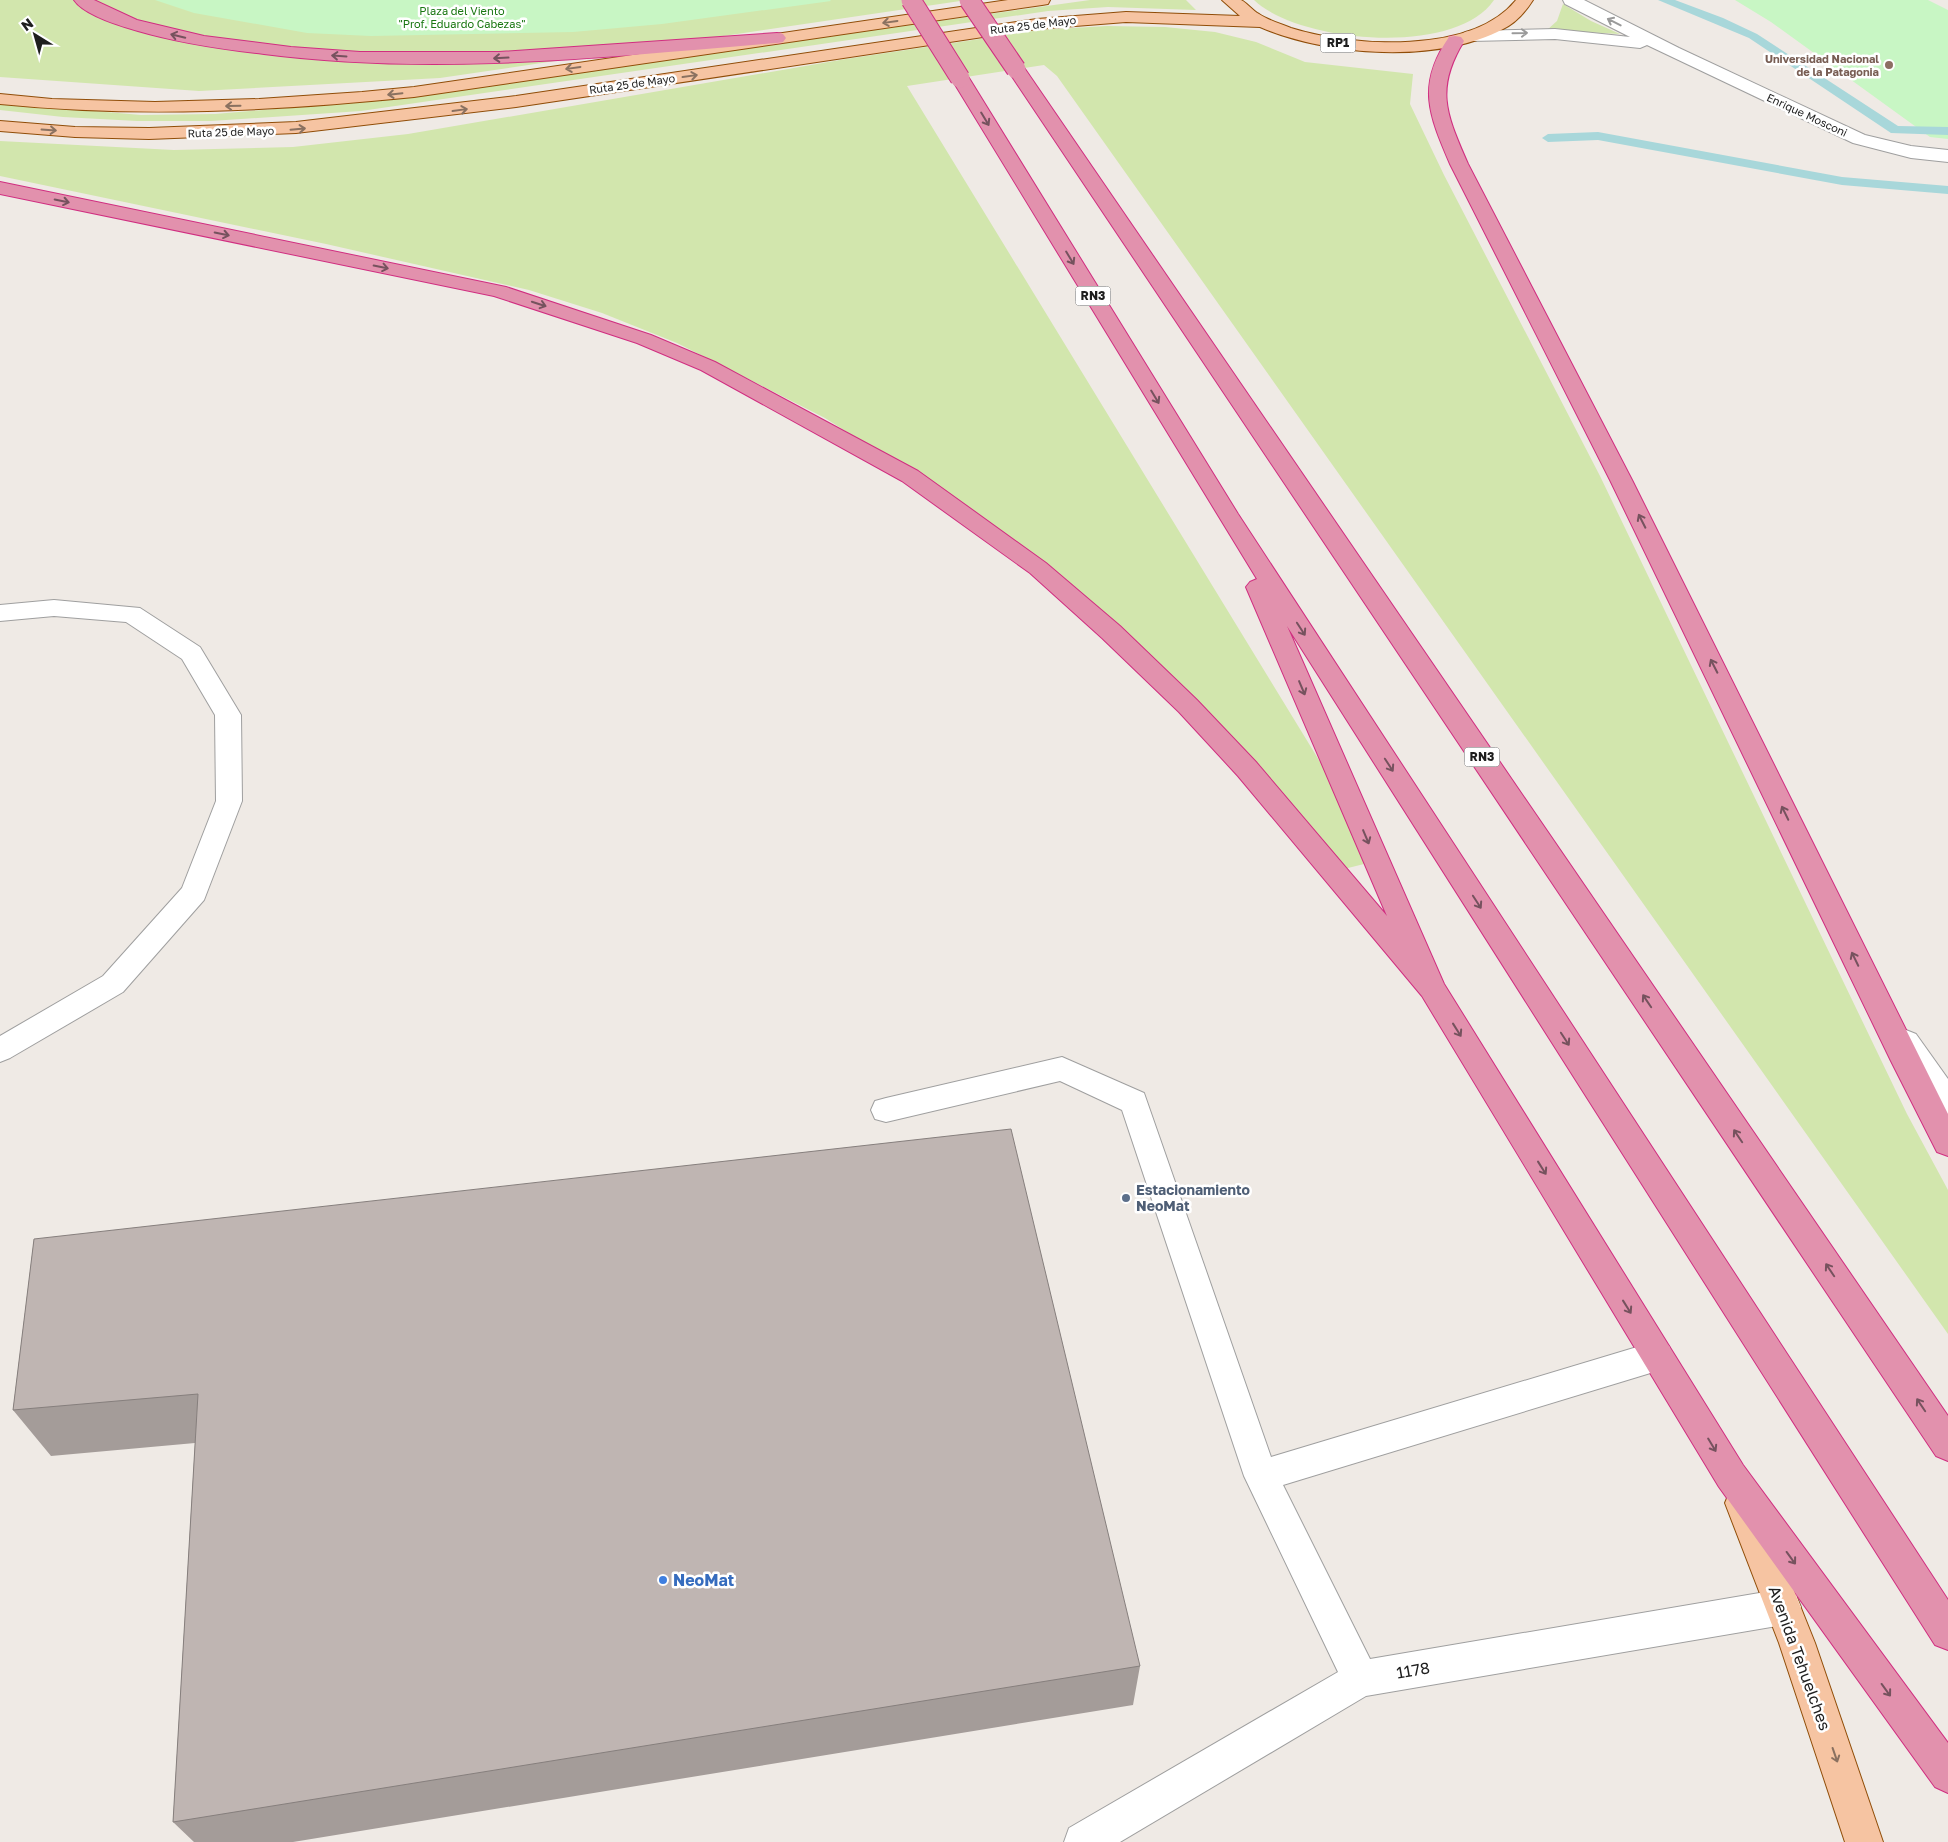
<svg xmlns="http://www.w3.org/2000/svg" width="1948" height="1842" font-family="'Golos Text',sans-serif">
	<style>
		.grass { fill: #d2e6ad }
		.park { fill: #c8f6c4 }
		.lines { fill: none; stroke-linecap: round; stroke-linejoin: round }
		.stream { fill: #a8d7da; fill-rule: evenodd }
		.minor-casing { stroke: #9f9f9f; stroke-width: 2 }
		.major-casing { stroke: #904d08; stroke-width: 2 }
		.highway-casing { stroke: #d02e80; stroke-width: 2 }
		.minor { fill: #fff; fill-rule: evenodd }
		.major { fill: #f6c4a2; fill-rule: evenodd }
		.highway { fill: #e291ad; fill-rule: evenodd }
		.highway-bridge-casing { stroke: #d02e80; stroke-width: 21; stroke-linecap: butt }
		.highway-bridge { stroke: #e291ad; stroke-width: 19 }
		.wall { fill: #a49c99 }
		.building { fill: #bfb5b2; stroke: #867f7d }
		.oneway { stroke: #8a7160 }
		.oneway2 { stroke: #9a9a9a }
		.oneway3 { stroke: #76525e }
		.education-dot { fill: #8d6e63; stroke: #fff; stroke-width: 2 }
		.service-dot { fill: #5c6f8a; stroke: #fff; stroke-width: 2 }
		.shop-dot { fill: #3f7fe0; stroke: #fff; stroke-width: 2 }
		.labels { text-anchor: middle; stroke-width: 5; stroke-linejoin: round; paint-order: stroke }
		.far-park-label { font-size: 11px; fill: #1a7712; stroke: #fff }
		.far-street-label { font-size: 11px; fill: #1e1e1e; stroke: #fff }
		.far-education-label { font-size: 11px; font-weight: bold; fill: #785e54; stroke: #fff; text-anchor: end }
		.shield { fill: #fff; stroke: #626262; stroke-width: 1 }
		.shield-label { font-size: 12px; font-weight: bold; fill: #1e1e1e }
		.service-label { font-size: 14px; font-weight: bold; fill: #4e5e75; stroke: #fff; text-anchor: start }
		.near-shop-label { font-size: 16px; font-weight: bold; fill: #366cbe; stroke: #fff; text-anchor: start }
		.near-street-label { font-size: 16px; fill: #1e1e1e; stroke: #fff }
	</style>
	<rect width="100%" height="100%" fill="#efeae5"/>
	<!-- grass -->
	<g class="grass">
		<path d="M 0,0 L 967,0 L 440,78 L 199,91 L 0,77 Z"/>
		<path d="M 1090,0 L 1186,0 L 1196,10 L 1108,7 L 1048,11 L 361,111 L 211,121 L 137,121 L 63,117 L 0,110 L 0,103 L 141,115 L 215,114 L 358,102 Z"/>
		<path d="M 1254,0 L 1494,0 C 1456,57 1299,43 1254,0 Z"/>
		<path d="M 1563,4 L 1591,21 L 1620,34 L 1547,30 L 1557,21 Z"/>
		<path d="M 1107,26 L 1165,27 L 1215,32 L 1256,42 L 1305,62 L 1413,74 L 1410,104 L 1444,175 L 1600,476 L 1907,1114 L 1948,1190 L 1948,1334 L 1057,76 L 1044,65 L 907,86 L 1380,860 L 1340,870 L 1144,654 L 894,462 L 825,418 L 677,343 L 602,313 L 529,290 L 326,244 L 0,176 L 0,141 L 174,150 L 293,147 L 408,134 L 846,59 L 1039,30 Z"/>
	</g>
	<!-- park -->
	<g class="park">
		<path d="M 155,0 L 830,0 L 831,1 L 662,24 L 573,32 L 371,36 L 307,33 L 194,13 Z"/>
		<path d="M 1735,0 L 1928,0 L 1948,10 L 1948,139 L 1930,137 L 1771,22 Z"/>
	</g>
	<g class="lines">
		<!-- stream -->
		<g class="stream">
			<path d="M 1658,0 L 1675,0 L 1723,18 L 1757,34 L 1898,126 L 1948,127 L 1948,135 L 1891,133 L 1749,38 Z"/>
			<path d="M 1598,132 L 1842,177 L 1948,186 L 1948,194 L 1842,185 L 1598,140 L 1548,142 L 1542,138 L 1548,134 Z"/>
		</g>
		<defs>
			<g id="minor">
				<path d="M 1563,0 L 1584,0 L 1679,48 L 1865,135 L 1911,146 L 1948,150 L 1948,162 L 1911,158 L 1853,143 L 1647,45 L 1640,48 L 1555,39 L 1471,41 L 1465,40 L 1462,36 L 1465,32 L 1471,31 L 1555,29 L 1630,37 L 1565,4 Z"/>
				<path d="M 54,600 L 140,608 L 200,647 L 241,715 L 242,801 L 204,900 L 123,992 L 10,1058 L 0,1062 L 0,1036 L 103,976 L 182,888 L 216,801 L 215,715 L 182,659 L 126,622 L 54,616 L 0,621 L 0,605 Z"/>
				<path d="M 1906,1030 L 1916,1034 L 1948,1079 L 1948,1115 L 1938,1112 L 1892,1042 L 1896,1034 Z"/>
				<path d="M 1062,1057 L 1144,1093 L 1271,1457 L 1657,1341 L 1669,1346 L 1673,1356 L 1669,1366 L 1657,1371 L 1283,1485 L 1370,1659 L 1783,1589 L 1796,1595 L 1801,1607 L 1796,1619 L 1783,1625 L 1366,1696 L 1120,1842 L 1064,1842 L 1069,1828 L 1338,1672 L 1244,1476 L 1122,1110 L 1060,1081 L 886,1122 L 875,1119 L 871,1110 L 875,1101 L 886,1098 Z"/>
			</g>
			<g id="major">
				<path d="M 1008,0 L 1050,0 L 1048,4 L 1042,5 L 414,97 C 276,111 139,118 0,104 L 0,94 L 52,99 L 155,102 L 259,99 L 362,92 L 414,87 Z"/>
				<path d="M 1222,0 C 1227,0 1236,0 1241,0 C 1247,3 1253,11 1259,14 C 1268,20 1281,24 1291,28 C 1352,47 1472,55 1516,0 L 1533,0 C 1526,11 1516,23 1503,29 C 1437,64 1327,56 1260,27 L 1126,22 L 1037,29 L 516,107 L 296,133 L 149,139 L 75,137 L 0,131 L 0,121 L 75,127 L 149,128 L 296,122 L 516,96 L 1037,19 L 1126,12 L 1240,16 Z"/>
				<path d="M 1742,1487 L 1754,1491 L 1815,1643 L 1883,1842 L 1845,1842 L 1779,1643 L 1725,1503 L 1730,1491 Z"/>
			</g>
			<g id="highway">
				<path d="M 74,0 L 94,0 L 137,20 L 204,36 L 291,47 L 360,52 L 499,52 L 777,33 L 783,34 L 786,38 L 783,42 L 777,43 C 607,57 434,76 264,54 C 221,49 179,43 138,31 C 120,26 84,15 74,0 Z"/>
				<path d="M 1455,36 L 1461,37 L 1464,41 C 1434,90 1447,115 1468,164 L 1632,480 L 1948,1114 L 1948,1156 L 1937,1152 L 1891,1061 L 1610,480 L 1450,164 C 1429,115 1416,85 1449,37 Z"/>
				<path d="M 1016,64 L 1022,65 L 1025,69 L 1948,1416 L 1948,1461 L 1936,1456 L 1007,69 L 1010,65 Z"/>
				<path d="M 960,73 L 966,74 L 969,78 L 1238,514 L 1948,1600 L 1948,1650 L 1935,1645 L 1287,626 L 1444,984 L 1743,1465 L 1948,1743 L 1948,1793 L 1935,1787 L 1719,1487 L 1422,996 L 1238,776 L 1179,712 L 1102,638 L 1030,573 L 902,481 L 701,370 L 637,343 L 494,296 L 0,194 L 0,182 L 506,287 L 651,335 L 715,362 L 918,471 L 1046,563 L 1120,626 L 1197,700 L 1256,762 L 1387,916 L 1246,587 L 1250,582 L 1257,579 L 951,78 L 954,74 Z"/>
			</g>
		</defs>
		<!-- minor casing -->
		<use href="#minor" class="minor-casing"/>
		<!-- major casing -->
		<use href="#major" class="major-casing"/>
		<!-- highway casing -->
		<use href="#highway" class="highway-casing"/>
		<!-- minor -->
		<use href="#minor" class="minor"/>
		<!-- major -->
		<use href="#major" class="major"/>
		<!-- highway -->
		<use href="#highway" class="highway"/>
		<defs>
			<g id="highway-bridge">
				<path d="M 911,0 L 960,78"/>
				<path d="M 969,0 L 1016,69"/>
			</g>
		</defs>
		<!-- highway-bridge casing -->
		<use href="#highway-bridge" class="highway-bridge-casing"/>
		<!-- highway-bridge -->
		<use href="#highway-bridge" class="highway-bridge"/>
	</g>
	<!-- wall -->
	<path class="wall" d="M 34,1239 L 1140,1666 L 1133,1705 L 293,1842 L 194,1842 L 173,1822 L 195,1443 L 51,1456 L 13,1410 Z"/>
	<!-- building -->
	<path class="building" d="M 1011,1129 L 1140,1666 L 173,1822 L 198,1394 L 13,1410 L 34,1239 Z"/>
	<!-- one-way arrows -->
	<defs><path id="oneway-shaft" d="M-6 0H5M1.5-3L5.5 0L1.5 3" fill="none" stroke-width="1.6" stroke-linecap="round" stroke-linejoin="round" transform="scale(1.25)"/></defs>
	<g class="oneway">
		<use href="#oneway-shaft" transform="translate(890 22) rotate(172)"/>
		<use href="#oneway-shaft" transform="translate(573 68) rotate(172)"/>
		<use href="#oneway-shaft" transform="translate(690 76) rotate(-8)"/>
		<use href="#oneway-shaft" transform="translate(395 94) rotate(174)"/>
		<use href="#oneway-shaft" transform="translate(233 106) rotate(179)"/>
		<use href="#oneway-shaft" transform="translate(460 110) rotate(-8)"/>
		<use href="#oneway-shaft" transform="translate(298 129) rotate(-5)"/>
		<use href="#oneway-shaft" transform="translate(49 130) rotate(4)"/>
		<use href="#oneway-shaft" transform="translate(1835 1755) rotate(71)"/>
	</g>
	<g class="oneway2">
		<use href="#oneway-shaft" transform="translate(1614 22) rotate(-153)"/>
		<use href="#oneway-shaft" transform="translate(1520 33) rotate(-1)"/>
	</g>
	<g class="oneway3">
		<use href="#oneway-shaft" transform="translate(178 36) rotate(-166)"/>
		<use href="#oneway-shaft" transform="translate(339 56) rotate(-176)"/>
		<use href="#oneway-shaft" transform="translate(501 58) rotate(177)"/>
		<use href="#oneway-shaft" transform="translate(985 119) rotate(59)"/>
		<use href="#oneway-shaft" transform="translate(62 201) rotate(12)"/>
		<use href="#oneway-shaft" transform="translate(222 234) rotate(12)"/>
		<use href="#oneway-shaft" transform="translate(1070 258) rotate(59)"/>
		<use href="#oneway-shaft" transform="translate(381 267) rotate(11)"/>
		<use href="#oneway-shaft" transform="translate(539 304) rotate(18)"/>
		<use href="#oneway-shaft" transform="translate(1155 397) rotate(59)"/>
		<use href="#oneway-shaft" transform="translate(1642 521) rotate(-117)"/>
		<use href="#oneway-shaft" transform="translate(1301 629) rotate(57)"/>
		<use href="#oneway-shaft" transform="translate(1714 666) rotate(-117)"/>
		<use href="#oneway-shaft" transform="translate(1302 688) rotate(67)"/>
		<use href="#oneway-shaft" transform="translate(1389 765) rotate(57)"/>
		<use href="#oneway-shaft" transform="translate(1785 813) rotate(-116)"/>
		<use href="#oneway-shaft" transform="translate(1366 837) rotate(67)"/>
		<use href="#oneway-shaft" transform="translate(1477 902) rotate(57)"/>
		<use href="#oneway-shaft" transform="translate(1855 959) rotate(-116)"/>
		<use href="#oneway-shaft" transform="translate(1647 1001) rotate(-124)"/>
		<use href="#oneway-shaft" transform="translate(1457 1030) rotate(58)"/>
		<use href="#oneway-shaft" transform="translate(1565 1039) rotate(57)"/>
		<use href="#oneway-shaft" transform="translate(1738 1136) rotate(-124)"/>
		<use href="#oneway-shaft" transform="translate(1542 1168) rotate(58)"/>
		<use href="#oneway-shaft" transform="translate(1830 1270) rotate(-124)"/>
		<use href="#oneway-shaft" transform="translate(1627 1307) rotate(58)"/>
		<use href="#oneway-shaft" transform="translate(1921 1405) rotate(-124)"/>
		<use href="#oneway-shaft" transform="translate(1712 1445) rotate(59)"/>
		<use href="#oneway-shaft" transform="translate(1791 1558) rotate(54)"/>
		<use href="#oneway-shaft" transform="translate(1886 1690) rotate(54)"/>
	</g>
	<!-- markers -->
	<circle class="education-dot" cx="1889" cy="65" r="5"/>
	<circle class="service-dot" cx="1126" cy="1198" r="5"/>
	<circle class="shop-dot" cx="663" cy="1580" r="5"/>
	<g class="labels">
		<!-- far-park labels -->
		<g class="far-park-label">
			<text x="462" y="15">Plaza del Viento<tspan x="462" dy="13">"Prof. Eduardo Cabezas"</tspan></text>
		</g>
		<!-- far-street labels -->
		<g class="far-street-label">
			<text transform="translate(1033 25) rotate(-7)" y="4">Ruta 25 de Mayo</text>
			<text transform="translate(632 84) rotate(-8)" y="4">Ruta 25 de Mayo</text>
			<text transform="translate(1807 115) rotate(25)" y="4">Enrique Mosconi</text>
			<text transform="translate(231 132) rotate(-2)" y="4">Ruta 25 de Mayo</text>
		</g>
		<!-- far-education labels -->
		<g class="far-education-label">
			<text x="1879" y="63">Universidad Nacional<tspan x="1879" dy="13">de la Patagonia</tspan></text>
		</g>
		<!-- shield labels -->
		<g class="shield">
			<rect x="1320.5" y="33.5" width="35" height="19" rx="4"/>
			<rect x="1075.5" y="286.5" width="35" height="19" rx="4"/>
			<rect x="1464.5" y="747.5" width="35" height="19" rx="4"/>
		</g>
		<g class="shield-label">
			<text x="1338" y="47">RP1</text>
			<text x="1093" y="300">RN3</text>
			<text x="1482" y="761">RN3</text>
		</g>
		<!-- service labels -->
		<g class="service-label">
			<text x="1136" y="1195">Estacionamiento<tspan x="1136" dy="16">NeoMat</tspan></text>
		</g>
		<!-- near-shop labels -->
		<g class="near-shop-label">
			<text x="673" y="1586">NeoMat</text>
		</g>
		<!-- near-street labels -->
		<g class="near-street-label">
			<text transform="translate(1800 1658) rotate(70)" y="6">Avenida Tehuelches</text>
			<text transform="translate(1413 1670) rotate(-10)" y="6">1178</text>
		</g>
	</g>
	<!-- north arrow -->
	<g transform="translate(35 35) rotate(323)" stroke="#ffffff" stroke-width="4" paint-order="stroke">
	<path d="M0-4L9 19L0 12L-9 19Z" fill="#1e1e1e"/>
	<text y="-8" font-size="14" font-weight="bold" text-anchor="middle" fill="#1e1e1e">N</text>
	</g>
</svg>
